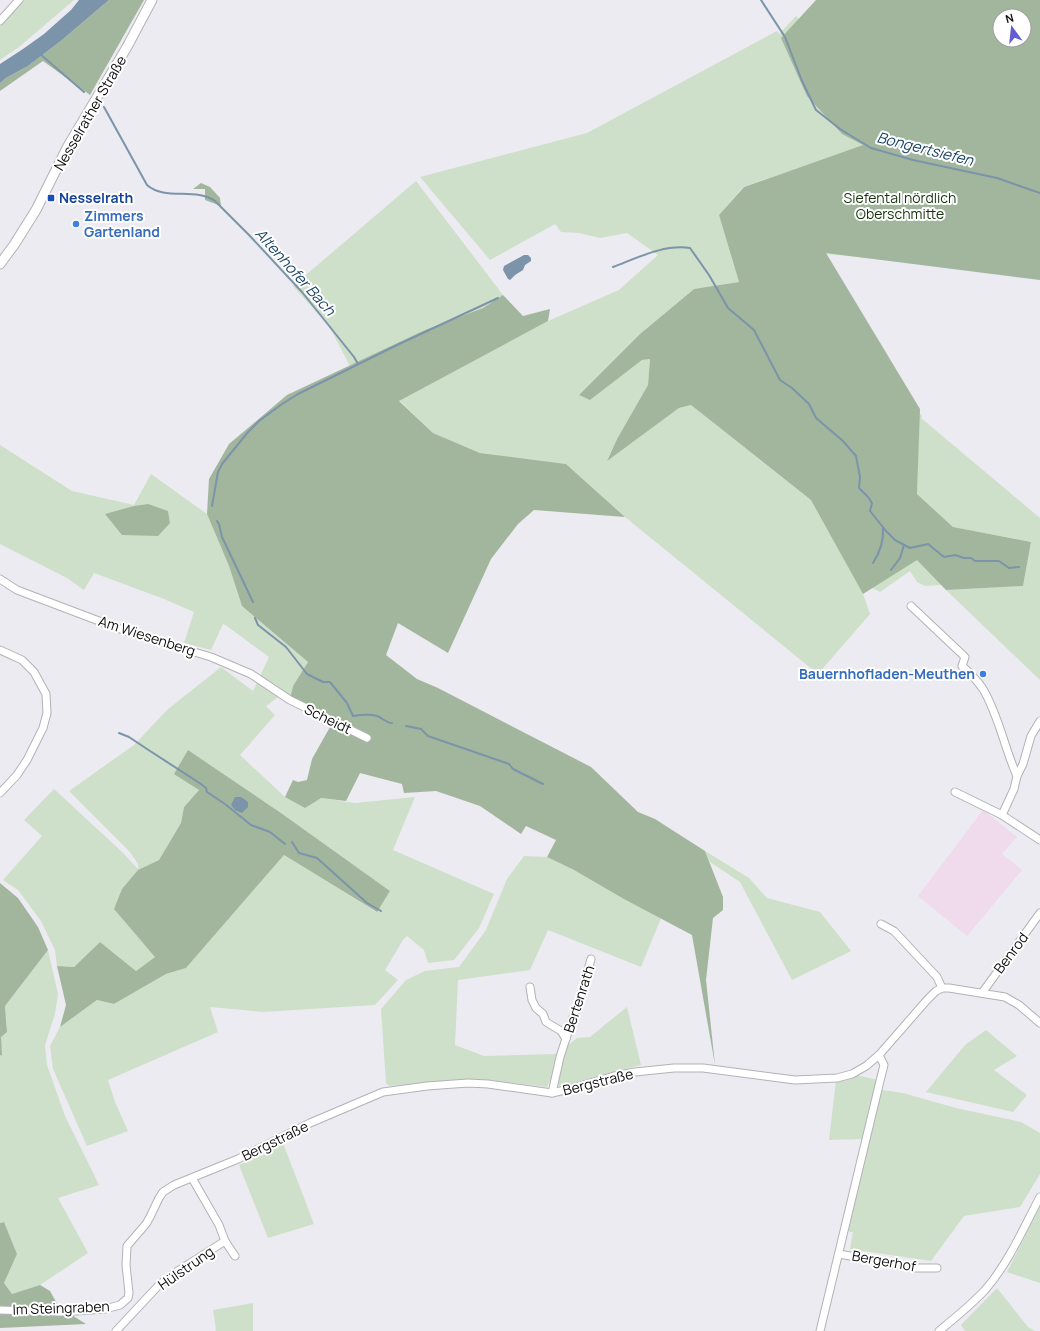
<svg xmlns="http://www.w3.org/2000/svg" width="1040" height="1331" font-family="Manrope,sans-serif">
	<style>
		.education { fill: #efdbeb }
		.green { fill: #cee0c9; fill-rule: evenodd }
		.forest { fill: #a2b69d; fill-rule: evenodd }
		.water { fill: #7c94a9 }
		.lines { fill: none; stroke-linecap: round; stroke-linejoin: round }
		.stream { stroke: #7c94a9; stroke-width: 2 }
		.minor-casing { stroke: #b2b2b7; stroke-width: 9 }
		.major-casing { stroke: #b2b2b7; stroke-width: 11 }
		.minor { stroke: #fff; stroke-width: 7 }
		.major { stroke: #fff; stroke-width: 9 }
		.transit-dot { fill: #1a4fb4; stroke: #fff; stroke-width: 1.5 }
		.shop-dot { fill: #3f7fe0; stroke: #fff; stroke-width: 1.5 }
		.labels { text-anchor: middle; stroke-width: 4; stroke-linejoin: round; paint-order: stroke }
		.street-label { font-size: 14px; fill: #0d0d0f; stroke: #fff }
		.transit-label { font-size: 14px; font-weight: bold; fill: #164399; stroke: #fff; text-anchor: start }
		.park-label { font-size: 14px; fill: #16330d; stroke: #fff }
		.shop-label { font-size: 14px; font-weight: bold; fill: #366cbe; stroke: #fff; text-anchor: start }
		.water-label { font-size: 15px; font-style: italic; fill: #1c4666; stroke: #fff }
	</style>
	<rect width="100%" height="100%" fill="#ebebf1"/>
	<!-- education -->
	<path class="education" d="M 983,810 L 1017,837 L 1002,854 L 1022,870 L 967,936 L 918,896 Z"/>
	<!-- green -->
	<g class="green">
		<path d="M 23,0 L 74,0 L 19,47 L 0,60 L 0,26 Z"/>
		<path d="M 796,16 L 833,50 L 845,74 L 891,147 L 919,154 L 1001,172 L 1040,187 L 1040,275 L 816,253 L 805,265 L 806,287 L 817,315 L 835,355 L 891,397 L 899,388 L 922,416 L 921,418 L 1040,518 L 1040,680 L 946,590 L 1023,586 L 1031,542 L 953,527 L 917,494 L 919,420 L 913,500 L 948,535 L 1012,552 L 1028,552 L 1015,581 L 1013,579 L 987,582 L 925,586 L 917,582 L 910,571 L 880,592 L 857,580 L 844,559 L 863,594 L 870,614 L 818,674 L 625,517 L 566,464 L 480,453 L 433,433 L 399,400 L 548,321 L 619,290 L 658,255 L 627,233 L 600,238 L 579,233 L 561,232 L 555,224 L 490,260 L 420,177 L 587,133 L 777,31 L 779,34 ZM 834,125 L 872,146 L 875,154 L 871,159 L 761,193 L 738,206 L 723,220 L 733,238 L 745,285 L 721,297 L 715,286 L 739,282 L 719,215 L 743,187 L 864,145 L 842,134 ZM 708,287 L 700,294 L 733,353 L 782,424 L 829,471 L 807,497 L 691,405 L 679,408 L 607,460 L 617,439 L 648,385 L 650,359 L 642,360 L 590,399 L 579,395 L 640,334 L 694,289 Z"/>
		<path d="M 416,181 L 503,295 L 483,308 L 425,330 L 350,366 L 329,326 L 293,286 Z"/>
		<path d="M 0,445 L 72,491 L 134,505 L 151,474 L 207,514 L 229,566 L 242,606 L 308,662 L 293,686 L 290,699 L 282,694 L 266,706 L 275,715 L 240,755 L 285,797 L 321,798 L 355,803 L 415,797 L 393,850 L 494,894 L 479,928 L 454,960 L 428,963 L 424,950 L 407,936 L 403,940 L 385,970 L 398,980 L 375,1005 L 263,1012 L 210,1007 L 218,1032 L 108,1080 L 115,1102 L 128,1131 L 87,1146 L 53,1069 L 50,1046 L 60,1027 L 97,1000 L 114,1004 L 166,974 L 186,968 L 284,855 L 376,912 L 390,891 L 281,813 L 188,750 L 199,790 L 184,807 L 181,823 L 159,860 L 138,870 L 155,957 L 136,971 L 100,942 L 74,967 L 57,966 L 55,950 L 41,921 L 18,890 L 3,880 L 42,836 L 24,820 L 54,789 L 121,851 L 138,869 L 138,864 L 130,852 L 69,791 L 134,745 L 167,710 L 221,667 L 253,691 L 269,657 L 227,626 L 223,624 L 211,650 L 184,643 L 194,612 L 164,599 L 94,573 L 84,590 L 67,578 L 0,544 Z"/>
		<path d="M 705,851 L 749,878 L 767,898 L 820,912 L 851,951 L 792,980 L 740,882 L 710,862 Z"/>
		<path d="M 524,856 L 547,857 L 574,870 L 661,918 L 641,967 L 548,930 L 530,970 L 458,980 L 455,1045 L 484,1056 L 558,1054 L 554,1072 L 547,1087 L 489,1080 L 455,1080 L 389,1086 L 386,1083 L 381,1009 L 406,980 L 425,971 L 459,967 L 486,930 L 507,879 Z"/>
		<path d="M 48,950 L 58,994 L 55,1014 L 45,1045 L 47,1065 L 65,1116 L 99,1185 L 58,1198 L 88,1253 L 40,1285 L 12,1294 L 4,1283 L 17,1254 L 4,1222 L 0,1223 L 0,1055 L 2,1056 L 0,1037 L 7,1025 L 5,1006 Z"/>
		<path d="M 627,1007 L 641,1065 L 601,1075 L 560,1087 L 557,1082 L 566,1047 L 577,1038 L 590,1037 Z"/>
		<path d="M 986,1030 L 1017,1056 L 994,1070 L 1027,1095 L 1013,1112 L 926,1092 L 965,1045 Z"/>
		<path d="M 856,1075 L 878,1080 L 862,1139 L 829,1140 L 836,1081 Z"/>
		<path d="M 882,1090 L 903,1093 L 956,1108 L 1021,1122 L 1040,1133 L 1040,1174 L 1020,1207 L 964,1216 L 931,1261 L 850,1249 L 853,1232 L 850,1232 L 847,1229 Z"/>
		<path d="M 283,1143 L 314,1224 L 268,1238 L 239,1165 Z"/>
		<path d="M 1040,1207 L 1040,1283 L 1007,1272 Z"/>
		<path d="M 997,1288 L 1028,1327 L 1035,1331 L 965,1331 L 961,1325 Z"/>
		<path d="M 253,1303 L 253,1331 L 215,1331 L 216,1330 L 213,1310 Z"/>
	</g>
	<!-- forest -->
	<g class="forest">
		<path d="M 109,0 L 144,0 L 90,95 L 43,61 L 0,91 L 0,83 L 6,78 L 28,66 L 62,40 Z"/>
		<path d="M 816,0 L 1040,0 L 1040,280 L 826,253 L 920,409 L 917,494 L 953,527 L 1031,542 L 1023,586 L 946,590 L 917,560 L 863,594 L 811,500 L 691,405 L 679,408 L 607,461 L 617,439 L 648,385 L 650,359 L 642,360 L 590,400 L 579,395 L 640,334 L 694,289 L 739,282 L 719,215 L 744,187 L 863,145 L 842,134 L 807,96 L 781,38 ZM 1000,16 L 1024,16 L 1024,40 L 1000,40 Z"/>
		<path d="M 201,183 L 210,187 L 220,198 L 221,206 L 205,200 L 205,189 L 193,189 Z"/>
		<path d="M 503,295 L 523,316 L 550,309 L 548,321 L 399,401 L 433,433 L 480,453 L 566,464 L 625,517 L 534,510 L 518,524 L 491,559 L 448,653 L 398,623 L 386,655 L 417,679 L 438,688 L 591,767 L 638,812 L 655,819 L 705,851 L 723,897 L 723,910 L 713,918 L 706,980 L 715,1065 L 692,935 L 624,899 L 574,870 L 547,857 L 556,840 L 526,826 L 521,834 L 480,806 L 436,791 L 404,793 L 402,784 L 360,773 L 346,801 L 321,798 L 305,808 L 285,797 L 293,780 L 298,782 L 307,780 L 312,759 L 330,727 L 290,699 L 293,686 L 308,662 L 242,606 L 229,566 L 207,514 L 209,479 L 229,444 L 287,395 L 425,330 L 483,308 Z"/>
		<path d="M 148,504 L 168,511 L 170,523 L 158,536 L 122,535 L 105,514 L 134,506 Z"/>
		<path d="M 188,750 L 281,813 L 390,891 L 377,912 L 284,855 L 186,968 L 166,974 L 114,1004 L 97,1000 L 60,1027 L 66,1005 L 57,966 L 74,967 L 100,942 L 136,971 L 155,957 L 114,909 L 122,889 L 138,870 L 159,860 L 181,823 L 184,807 L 199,790 L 174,774 Z"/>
		<path d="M 0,883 L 18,898 L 38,927 L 48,950 L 5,1006 L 7,1032 L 1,1037 L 2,1056 L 0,1055 Z"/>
		<path d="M 4,1222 L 17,1254 L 4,1283 L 12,1294 L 40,1285 L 50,1291 L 59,1307 L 86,1324 L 0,1328 L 0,1223 Z"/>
	</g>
	<!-- water -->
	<g class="water">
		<path d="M 79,0 L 109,0 L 62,40 L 28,66 L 6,78 L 0,83 L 0,64 L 23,49 L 44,34 L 71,10 Z"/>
		<path d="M 524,255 L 528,255 L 531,258 L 531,261 L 525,265 L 523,270 L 515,275 L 510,280 L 508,279 L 503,270 L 504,266 Z"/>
		<path d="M 235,797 L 241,797 L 248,802 L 248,807 L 242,813 L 235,810 L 231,805 Z"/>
	</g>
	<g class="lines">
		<!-- stream -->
		<g class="stream">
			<path d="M 761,0 L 785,37 L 802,81 L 816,110 L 840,129 L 871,148 L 913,160 L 997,178 L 1040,193"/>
			<path d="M 40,54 L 84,92"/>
			<path d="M 104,107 L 147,185 C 165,201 196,187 215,201 L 249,235 L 302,292 L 354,357 L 358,364"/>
			<path d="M 613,267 C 637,258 664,244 690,248 L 709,275 L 728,308 L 754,330 L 780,380 L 792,388 L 809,404 L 816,418 L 843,441 L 856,456 L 860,477 L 859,488 L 868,497 L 872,503 L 870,511 L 886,531 L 895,540 L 910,548 L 928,544 L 944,557 L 955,555 L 964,558 L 971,558 L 975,561 L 999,561 L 1009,568 L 1019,567"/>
			<path d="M 212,506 L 218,472 L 222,464 L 248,432 L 259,421 L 282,404 L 298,394 L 397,345 L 498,298"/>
			<path d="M 217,521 L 219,524 L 222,537 L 253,602"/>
			<path d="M 873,563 C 880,552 884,541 883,528"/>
			<path d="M 891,570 L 900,558 L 904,545"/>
			<path d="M 255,618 L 258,625 L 286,647 L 307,674 L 323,682 L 330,682 L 347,703 L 353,716 C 360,715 370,714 377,716 C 383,718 386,723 392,723"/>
			<path d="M 406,726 L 421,729 L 428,736 L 509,764 L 513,769 L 543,784"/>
			<path d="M 119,733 L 129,737 L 147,749 L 201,784 L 206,788 L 207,792 L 225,804 L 251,825 L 270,832 L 285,844"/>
			<path d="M 292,842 L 299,853 L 317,858 L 367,903 L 381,911"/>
		</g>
		<defs>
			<g id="minor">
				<path d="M 0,21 L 19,0"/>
				<path d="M 0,579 L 17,590 L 128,632 L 211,657 L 251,674 L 290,700 L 367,738"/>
				<path d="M 911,606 L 965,657 L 962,666 C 970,673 977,680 983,689 C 999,716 1004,747 1017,776"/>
				<path d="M 0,650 L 22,660 L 34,672 L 46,694 L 47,713 L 43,728 L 27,760 L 17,775 L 0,793"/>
				<path d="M 955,792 L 1002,815 L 1040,840"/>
				<path d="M 1002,815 L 1014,789 L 1017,776 L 1023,764 L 1031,736 L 1040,721"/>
				<path d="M 881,924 L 894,931 L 937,977 L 942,988"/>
				<path d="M 530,987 L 532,1000 L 536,1008 L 543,1014 L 546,1022 L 561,1031 L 566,1039"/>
				<path d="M 982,993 L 1040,913"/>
				<path d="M 552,1093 L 560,1057 L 573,1017 L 579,1003 L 591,959"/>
				<path d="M 192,1178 L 219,1225 L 225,1241 L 235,1256"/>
				<path d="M 839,1254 L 916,1268 L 937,1268"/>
				<path d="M 0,1310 L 61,1312 L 105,1309 L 120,1305 L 128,1298 L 129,1293 L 126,1265 L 127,1246 L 146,1224 L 150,1217 L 159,1198 L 163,1192 L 174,1185 L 238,1159 L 310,1123 L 383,1092 L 427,1086 L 468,1083 L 488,1084 L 552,1093 L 569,1089 L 614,1076 L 635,1072 L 674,1068 L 703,1068 L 795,1080 L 837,1078 L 852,1074 L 866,1066 L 879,1055 L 927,1000 L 936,991 L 942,988 L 949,988 L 1005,997 L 1019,1005 L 1040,1023"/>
				<path d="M 116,1331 L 159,1285 L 173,1274 L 225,1241"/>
				<path d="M 820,1331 L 880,1081 L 884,1065 L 879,1055"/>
				<path d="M 939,1331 C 955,1318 971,1305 985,1290 C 1008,1264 1024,1227 1040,1197"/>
			</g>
			<path id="major" d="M 0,264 L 14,245 L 36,210 L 68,146 L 127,47 L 152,0"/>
		</defs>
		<!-- minor casing -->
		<use href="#minor" class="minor-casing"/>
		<!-- major casing -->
		<use href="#major" class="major-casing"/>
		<!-- minor -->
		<use href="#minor" class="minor"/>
		<!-- major -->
		<use href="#major" class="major"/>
	</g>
	<!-- markers -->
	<rect class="transit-dot" x="47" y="194" width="8" height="8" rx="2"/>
	<g class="shop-dot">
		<circle cx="76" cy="224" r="4"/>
		<circle cx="983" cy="674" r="4"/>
	</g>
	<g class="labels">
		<!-- street labels -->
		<g class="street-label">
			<text transform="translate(90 113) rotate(-60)" y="5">Nesselrather Straße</text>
			<text transform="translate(147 636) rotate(18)" y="5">Am Wiesenberg</text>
			<text transform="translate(328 719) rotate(26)" y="5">Scheidt</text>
			<text transform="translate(1011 953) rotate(-53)" y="5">Benrod</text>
			<text transform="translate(579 999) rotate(-72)" y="5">Bertenrath</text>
			<text transform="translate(598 1082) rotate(-14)" y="5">Bergstraße</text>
			<text transform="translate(275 1141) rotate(-26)" y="5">Bergstraße</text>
			<text transform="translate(884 1261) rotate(10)" y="5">Bergerhof</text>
			<text transform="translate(186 1268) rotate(-35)" y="5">Hülstrung</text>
			<text transform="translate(61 1308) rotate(-2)" y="5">Im Steingraben</text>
		</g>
		<!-- transit labels -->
		<g class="transit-label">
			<text x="59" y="203">Nesselrath</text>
		</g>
		<!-- park labels -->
		<g class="park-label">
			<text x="900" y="203">Siefental nördlich<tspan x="900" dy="16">Oberschmitte</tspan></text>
		</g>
		<!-- shop labels -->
		<g class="shop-label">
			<text x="84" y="221">Zimmers<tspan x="84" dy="16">Gartenland</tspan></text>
			<text x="975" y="679" text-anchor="end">Bauernhofladen-Meuthen</text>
		</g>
		<!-- water labels -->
		<g class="water-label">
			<text transform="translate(925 149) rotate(14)" y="5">Bongertsiefen</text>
			<text transform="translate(295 272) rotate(48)" y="5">Altenhofer Bach</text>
		</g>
	</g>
	<!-- north arrow -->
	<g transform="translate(1012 28) rotate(345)"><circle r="19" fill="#ffffff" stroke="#9e9e9f"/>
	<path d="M0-3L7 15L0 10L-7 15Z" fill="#605dd5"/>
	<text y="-6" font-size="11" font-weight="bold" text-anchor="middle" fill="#0d0d0f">N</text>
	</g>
</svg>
